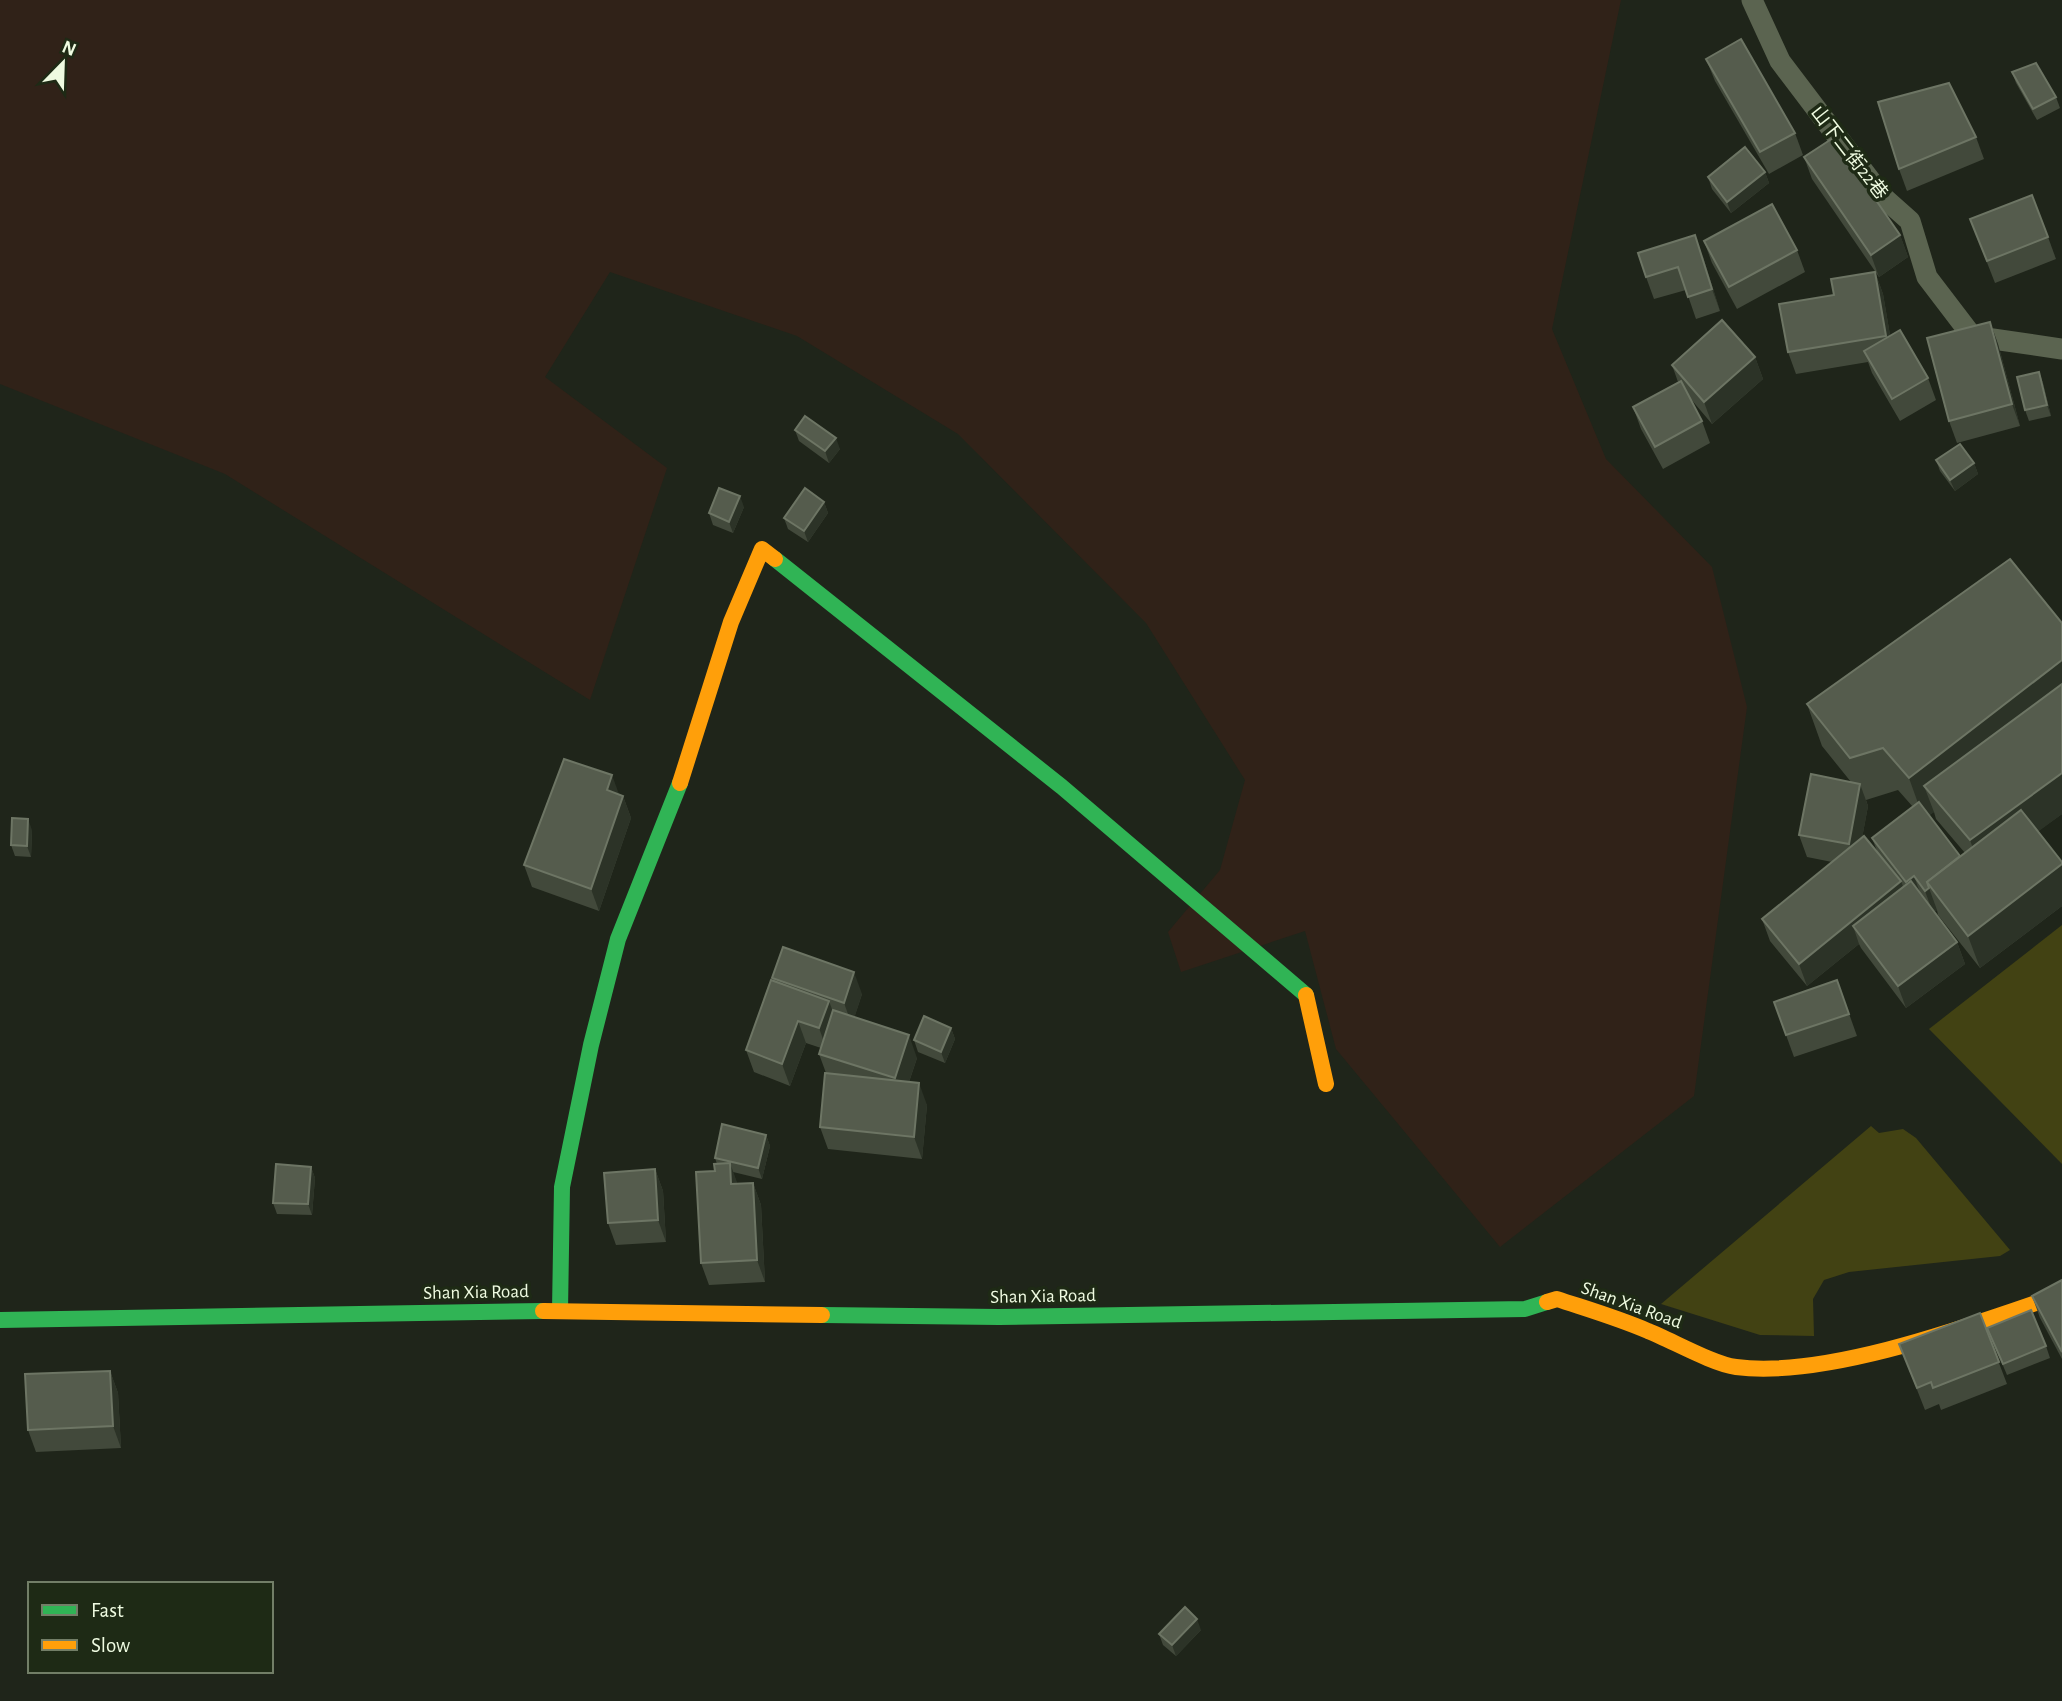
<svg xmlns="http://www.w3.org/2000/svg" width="2062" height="1701" font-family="'Alegreya Sans','Noto Sans TC',sans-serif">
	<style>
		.green { fill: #302218 }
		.water { fill: #424213 }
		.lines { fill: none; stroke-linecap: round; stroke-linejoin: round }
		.lane { stroke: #5b6450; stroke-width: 21 }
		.fast { stroke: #30b455; stroke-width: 16 }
		.slow { stroke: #ff9f0a; stroke-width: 16 }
		.wall { fill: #42493b; fill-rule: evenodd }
		.shaded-wall { fill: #2c3327 }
		.building { fill: #555c4d; stroke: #6d7564; stroke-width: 2 }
		.labels { text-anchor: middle; stroke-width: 7; stroke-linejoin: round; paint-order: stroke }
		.street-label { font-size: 19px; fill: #effbe1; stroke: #1e2a15 }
	</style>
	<rect width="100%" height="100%" fill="#1f251a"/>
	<!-- green -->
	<path class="green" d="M 0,0 L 1621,0 L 1552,329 L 1606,459 L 1712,567 L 1747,707 L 1694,1096 L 1500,1247 L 1336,1049 L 1305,931 L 1181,972 L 1168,932 L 1220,870 L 1245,780 L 1146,623 L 958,434 L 797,336 L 610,272 L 545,377 L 667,468 L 590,700 L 225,474 L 0,384 Z"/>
	<!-- water -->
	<g class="water">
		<path d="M 2062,925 L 2062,1164 L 1929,1029 Z"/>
		<path d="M 1871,1126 L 1879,1133 L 1903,1129 L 1916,1138 L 2010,1250 L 2000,1256 L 1849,1272 L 1824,1280 L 1813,1299 L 1814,1336 L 1760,1335 L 1661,1304 Z"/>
	</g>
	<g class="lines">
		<!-- lane -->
		<path class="lane" d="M 1752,0 L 1780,61 L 1883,197 L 1910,221 L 1927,277 L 1972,336 L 2062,349"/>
		<!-- fast -->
		<g class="fast">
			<path d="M 775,559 L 1062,787 L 1306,995"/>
			<path d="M 560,1311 L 562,1187 L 591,1045 L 618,939 L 680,783"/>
			<path d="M 822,1315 L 999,1317 L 1525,1309 L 1547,1302"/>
			<path d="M 0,1320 L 543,1311"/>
		</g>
		<!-- slow -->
		<g class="slow">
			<path d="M 680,783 L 731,622 L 762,549 L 775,559"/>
			<path d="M 1306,995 L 1326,1084"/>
			<path d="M 1547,1302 L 1557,1299 C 1587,1309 1618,1318 1648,1331 C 1671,1340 1713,1364 1736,1367 C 1827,1379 1975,1324 2062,1294"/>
			<path d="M 543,1311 L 822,1315"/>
		</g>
	</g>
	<!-- wall -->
	<g class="wall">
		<path d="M 1706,59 L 1795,133 L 1803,155 L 1769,174 L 1715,81 Z"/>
		<path d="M 2012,72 L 2056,97 L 2060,108 L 2037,120 L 2016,83 Z"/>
		<path d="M 1976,137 L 1984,159 L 1907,191 L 1899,169 Z"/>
		<path d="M 1804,157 L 1900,235 L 1908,257 L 1879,277 L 1812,179 Z"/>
		<path d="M 1765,172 L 1769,183 L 1731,213 L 1712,189 L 1708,177 Z"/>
		<path d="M 1970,219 L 2048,237 L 2056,259 L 1995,283 Z"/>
		<path d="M 1704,241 L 1797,250 L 1805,272 L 1737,309 L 1712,263 Z"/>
		<path d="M 1703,257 L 1720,311 L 1696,319 L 1686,290 L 1654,299 L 1646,277 Z"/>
		<path d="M 1875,272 L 1883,294 L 1890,335 L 1928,378 L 1936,400 L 1900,421 L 1872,373 L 1868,362 L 1796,374 L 1788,352 L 1834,295 Z"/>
		<path d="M 1990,322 L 1998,344 L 2020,426 L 1957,443 L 1949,421 Z"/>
		<path d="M 1755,357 L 1763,379 L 1712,424 L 1690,398 L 1702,421 L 1710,443 L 1663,469 L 1641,429 L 1633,407 L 1678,382 L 1672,365 Z"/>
		<path d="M 2039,372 L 2043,383 L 2051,416 L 2029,421 L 2025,410 Z"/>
		<path d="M 795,430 L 840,449 L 829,463 L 799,441 Z"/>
		<path d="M 1936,460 L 1974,463 L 1978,474 L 1955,491 L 1940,471 Z"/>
		<path d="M 824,502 L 828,513 L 808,542 L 788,529 L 784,518 Z"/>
		<path d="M 744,507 L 733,533 L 713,525 L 709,513 Z"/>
		<path d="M 2062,623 L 2062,814 L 2038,831 L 2062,862 L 2062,906 L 1980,968 L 1938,915 L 1937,910 L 1934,912 L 1957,942 L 1965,964 L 1906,1008 L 1861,948 L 1859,944 L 1807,986 L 1770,941 L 1762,919 L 1832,862 L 1807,857 L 1799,835 L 1851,782 L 1822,746 L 1807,704 ZM 1898,790 L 1913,807 L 1872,838 L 1877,851 L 1862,838 L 1868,806 L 1866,800 ZM 1934,812 L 1936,819 L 1965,853 L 1960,856 L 1929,815 Z"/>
		<path d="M 623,796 L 631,818 L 599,911 L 532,887 L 524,865 Z"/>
		<path d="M 32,830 L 31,857 L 15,856 L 11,845 Z"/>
		<path d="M 772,978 L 862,994 L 854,1018 L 917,1058 L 909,1082 L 927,1105 L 922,1159 L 828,1149 L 820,1127 L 826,1073 L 819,1054 L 821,1048 L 806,1043 L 790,1086 L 754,1072 L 746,1050 L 773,980 Z"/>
		<path d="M 1837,980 L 1857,1036 L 1794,1057 L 1774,1002 Z"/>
		<path d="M 951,1028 L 955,1039 L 945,1063 L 918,1052 L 914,1040 Z"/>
		<path d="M 766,1135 L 770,1146 L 762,1179 L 733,1172 L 737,1184 L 753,1183 L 761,1205 L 765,1282 L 709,1285 L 701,1263 L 715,1171 L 717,1164 L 715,1158 Z"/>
		<path d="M 311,1167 L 315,1178 L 312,1215 L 277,1214 L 273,1203 Z"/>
		<path d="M 655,1169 L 663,1191 L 666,1242 L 616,1245 L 608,1223 Z"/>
		<path d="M 2062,1280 L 2062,1359 L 2040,1318 L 2032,1296 Z"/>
		<path d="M 1980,1313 L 2007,1384 L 1941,1410 L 1939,1404 L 1925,1410 L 1899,1344 Z"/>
		<path d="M 1987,1328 L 2046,1346 L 2050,1358 L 2007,1375 Z"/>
		<path d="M 110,1371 L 118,1393 L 121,1448 L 36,1452 L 28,1430 Z"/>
		<path d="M 1201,1630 L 1176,1656 L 1163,1645 L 1159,1634 Z"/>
	</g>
	<!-- shaded-wall -->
	<g class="shaded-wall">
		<path d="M 1765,172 L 1769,183 L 1731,213 L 1727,202 Z"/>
		<path d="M 1695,235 L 1703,257 L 1720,311 L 1712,289 Z"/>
		<path d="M 1900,235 L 1908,257 L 1879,277 L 1871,255 Z"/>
		<path d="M 1875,272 L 1883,294 L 1894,358 L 1886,336 Z"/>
		<path d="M 1990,322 L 1998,344 L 2020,426 L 2012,404 Z"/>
		<path d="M 1755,357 L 1763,379 L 1712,424 L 1704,402 Z"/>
		<path d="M 2039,372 L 2043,383 L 2051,416 L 2047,405 Z"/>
		<path d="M 836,438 L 840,449 L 829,463 L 825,451 Z"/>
		<path d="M 1974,463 L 1978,474 L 1955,491 L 1950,480 Z"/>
		<path d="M 740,496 L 744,507 L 733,533 L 729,522 Z"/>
		<path d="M 824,502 L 828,513 L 808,542 L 804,531 Z"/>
		<path d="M 2062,660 L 2062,713 L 1924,786 L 1934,812 L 1924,820 L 1909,778 Z"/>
		<path d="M 2062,773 L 2062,814 L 1982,873 L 1970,840 Z"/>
		<path d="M 612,775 L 620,797 L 607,790 Z"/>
		<path d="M 1860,784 L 1868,806 L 1857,866 L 1849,844 Z"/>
		<path d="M 623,796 L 631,818 L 599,911 L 591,889 Z"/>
		<path d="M 28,819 L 32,830 L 31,857 L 27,846 Z"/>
		<path d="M 2062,864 L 2062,906 L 1980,968 L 1968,936 Z"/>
		<path d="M 1914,876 L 1922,898 L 1914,904 L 1906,882 Z"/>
		<path d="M 1901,881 L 1909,903 L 1853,926 L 1859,944 L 1807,986 L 1799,964 Z"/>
		<path d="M 1929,888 L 1937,910 L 1933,913 L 1925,891 Z"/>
		<path d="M 1957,942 L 1965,964 L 1906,1008 L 1898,986 Z"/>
		<path d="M 854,972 L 862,994 L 852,1025 L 844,1003 Z"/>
		<path d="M 829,1001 L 837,1023 L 827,1050 L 819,1028 Z"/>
		<path d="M 798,1021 L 806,1043 L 790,1086 L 782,1064 Z"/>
		<path d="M 951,1028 L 955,1039 L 945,1063 L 941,1052 Z"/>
		<path d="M 909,1035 L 917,1058 L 903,1100 L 895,1078 Z"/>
		<path d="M 919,1083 L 927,1105 L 922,1159 L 914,1137 Z"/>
		<path d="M 766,1135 L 770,1146 L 762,1179 L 758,1168 Z"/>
		<path d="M 730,1163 L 738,1185 L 731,1184 Z"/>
		<path d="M 311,1167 L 315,1178 L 312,1215 L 308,1204 Z"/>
		<path d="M 655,1169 L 663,1191 L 666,1242 L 658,1220 Z"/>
		<path d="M 753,1183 L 761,1205 L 765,1282 L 757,1260 Z"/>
		<path d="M 110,1371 L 118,1393 L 121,1448 L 113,1426 Z"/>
		<path d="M 1197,1619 L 1201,1630 L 1176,1656 L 1172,1645 Z"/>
	</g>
	<!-- building -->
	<g class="building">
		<path d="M 1741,39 L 1795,133 L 1760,152 L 1706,59 Z"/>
		<path d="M 2036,63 L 2056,97 L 2033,109 L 2012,72 Z"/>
		<path d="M 1949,83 L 1976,137 L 1899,169 L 1878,102 Z"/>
		<path d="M 1833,138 L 1900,235 L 1871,255 L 1804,157 Z"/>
		<path d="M 1745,147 L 1765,172 L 1727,202 L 1708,177 Z"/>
		<path d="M 2032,195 L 2048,237 L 1987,261 L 1970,219 Z"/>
		<path d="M 1772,204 L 1797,250 L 1729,287 L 1704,241 Z"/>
		<path d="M 1695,235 L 1712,289 L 1688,297 L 1678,267 L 1646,277 L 1638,253 Z"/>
		<path d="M 1875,272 L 1886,336 L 1788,352 L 1779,304 L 1834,295 L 1831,279 Z"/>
		<path d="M 1722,320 L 1755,357 L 1704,402 L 1672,365 Z"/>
		<path d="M 1990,322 L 2012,404 L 1949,421 L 1927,338 Z"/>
		<path d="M 1900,330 L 1928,378 L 1892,399 L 1864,351 Z"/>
		<path d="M 2039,372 L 2047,405 L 2025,410 L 2017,377 Z"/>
		<path d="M 1681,381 L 1702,421 L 1655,447 L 1633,407 Z"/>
		<path d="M 805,416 L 836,438 L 825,451 L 795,430 Z"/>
		<path d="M 1960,444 L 1974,463 L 1950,480 L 1936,460 Z"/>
		<path d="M 719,488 L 740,496 L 729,522 L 709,513 Z"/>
		<path d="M 805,488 L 824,502 L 804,531 L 784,518 Z"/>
		<path d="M 2010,559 L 2062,623 L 2062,660 L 1909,778 L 1883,748 L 1850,758 L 1807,704 Z"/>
		<path d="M 2062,684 L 2062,773 L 1970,840 L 1924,786 Z"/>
		<path d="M 564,759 L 612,775 L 607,790 L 623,796 L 591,889 L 524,865 Z"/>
		<path d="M 1811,774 L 1860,784 L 1849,844 L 1799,835 Z"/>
		<path d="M 1919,802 L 1960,856 L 1927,882 L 1929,888 L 1925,891 L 1914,876 L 1906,882 L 1872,838 Z"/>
		<path d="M 2021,810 L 2062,862 L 2062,864 L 1968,936 L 1927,882 Z"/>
		<path d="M 12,818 L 28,819 L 27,846 L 11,845 Z"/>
		<path d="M 1864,836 L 1901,881 L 1799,964 L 1762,919 Z"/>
		<path d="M 1911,881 L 1957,942 L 1898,986 L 1853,926 Z"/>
		<path d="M 783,947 L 854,972 L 844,1003 L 772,978 Z"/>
		<path d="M 771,980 L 829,1001 L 819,1028 L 798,1021 L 782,1064 L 746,1050 Z"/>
		<path d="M 1837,980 L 1849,1014 L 1786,1035 L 1774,1002 Z"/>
		<path d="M 833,1010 L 909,1035 L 895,1078 L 819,1054 Z"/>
		<path d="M 924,1016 L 951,1028 L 941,1052 L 914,1040 Z"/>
		<path d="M 825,1073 L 919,1083 L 914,1137 L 820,1127 Z"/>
		<path d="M 722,1124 L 766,1135 L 758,1168 L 715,1158 Z"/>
		<path d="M 730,1163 L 731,1184 L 753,1183 L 757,1260 L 701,1263 L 696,1172 L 715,1171 L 714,1164 Z"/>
		<path d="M 276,1164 L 311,1167 L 308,1204 L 273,1203 Z"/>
		<path d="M 655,1169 L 658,1220 L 608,1223 L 604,1173 Z"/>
		<path d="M 2062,1280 L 2062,1352 L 2032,1296 Z"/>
		<path d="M 2031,1310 L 2046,1346 L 2003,1364 L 1987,1328 Z"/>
		<path d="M 1980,1313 L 1999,1362 L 1933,1388 L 1931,1382 L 1917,1388 L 1899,1344 Z"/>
		<path d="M 110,1371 L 113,1426 L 28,1430 L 25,1374 Z"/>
		<path d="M 1185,1607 L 1197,1619 L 1172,1645 L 1159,1634 Z"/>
	</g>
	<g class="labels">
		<!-- street labels -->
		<g class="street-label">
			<text transform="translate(1850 152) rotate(52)" y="7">山下二街22巷</text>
			<text transform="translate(476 1291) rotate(-1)" y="7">Shan Xia Road</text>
			<text transform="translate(1043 1295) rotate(-1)" y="7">Shan Xia Road</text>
			<text transform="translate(1632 1304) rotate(20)" y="7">Shan Xia Road</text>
		</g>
	</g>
	<!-- legend -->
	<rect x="28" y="1582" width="245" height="91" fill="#1e2a15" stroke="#727e67" stroke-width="2"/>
	<rect x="42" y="1605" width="35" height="10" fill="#30b455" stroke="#727e67" stroke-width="2"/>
	<text x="91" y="1617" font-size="21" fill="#effbe1">Fast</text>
	<rect x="42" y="1640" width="35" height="10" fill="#ff9f0a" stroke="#727e67" stroke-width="2"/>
	<text x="91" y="1652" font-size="21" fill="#effbe1">Slow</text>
	<!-- north arrow -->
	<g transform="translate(63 63) rotate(23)" stroke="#1e2a15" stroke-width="5" paint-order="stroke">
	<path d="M0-5L12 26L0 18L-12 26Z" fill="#effbe1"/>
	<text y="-10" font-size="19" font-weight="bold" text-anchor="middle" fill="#effbe1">N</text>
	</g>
</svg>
